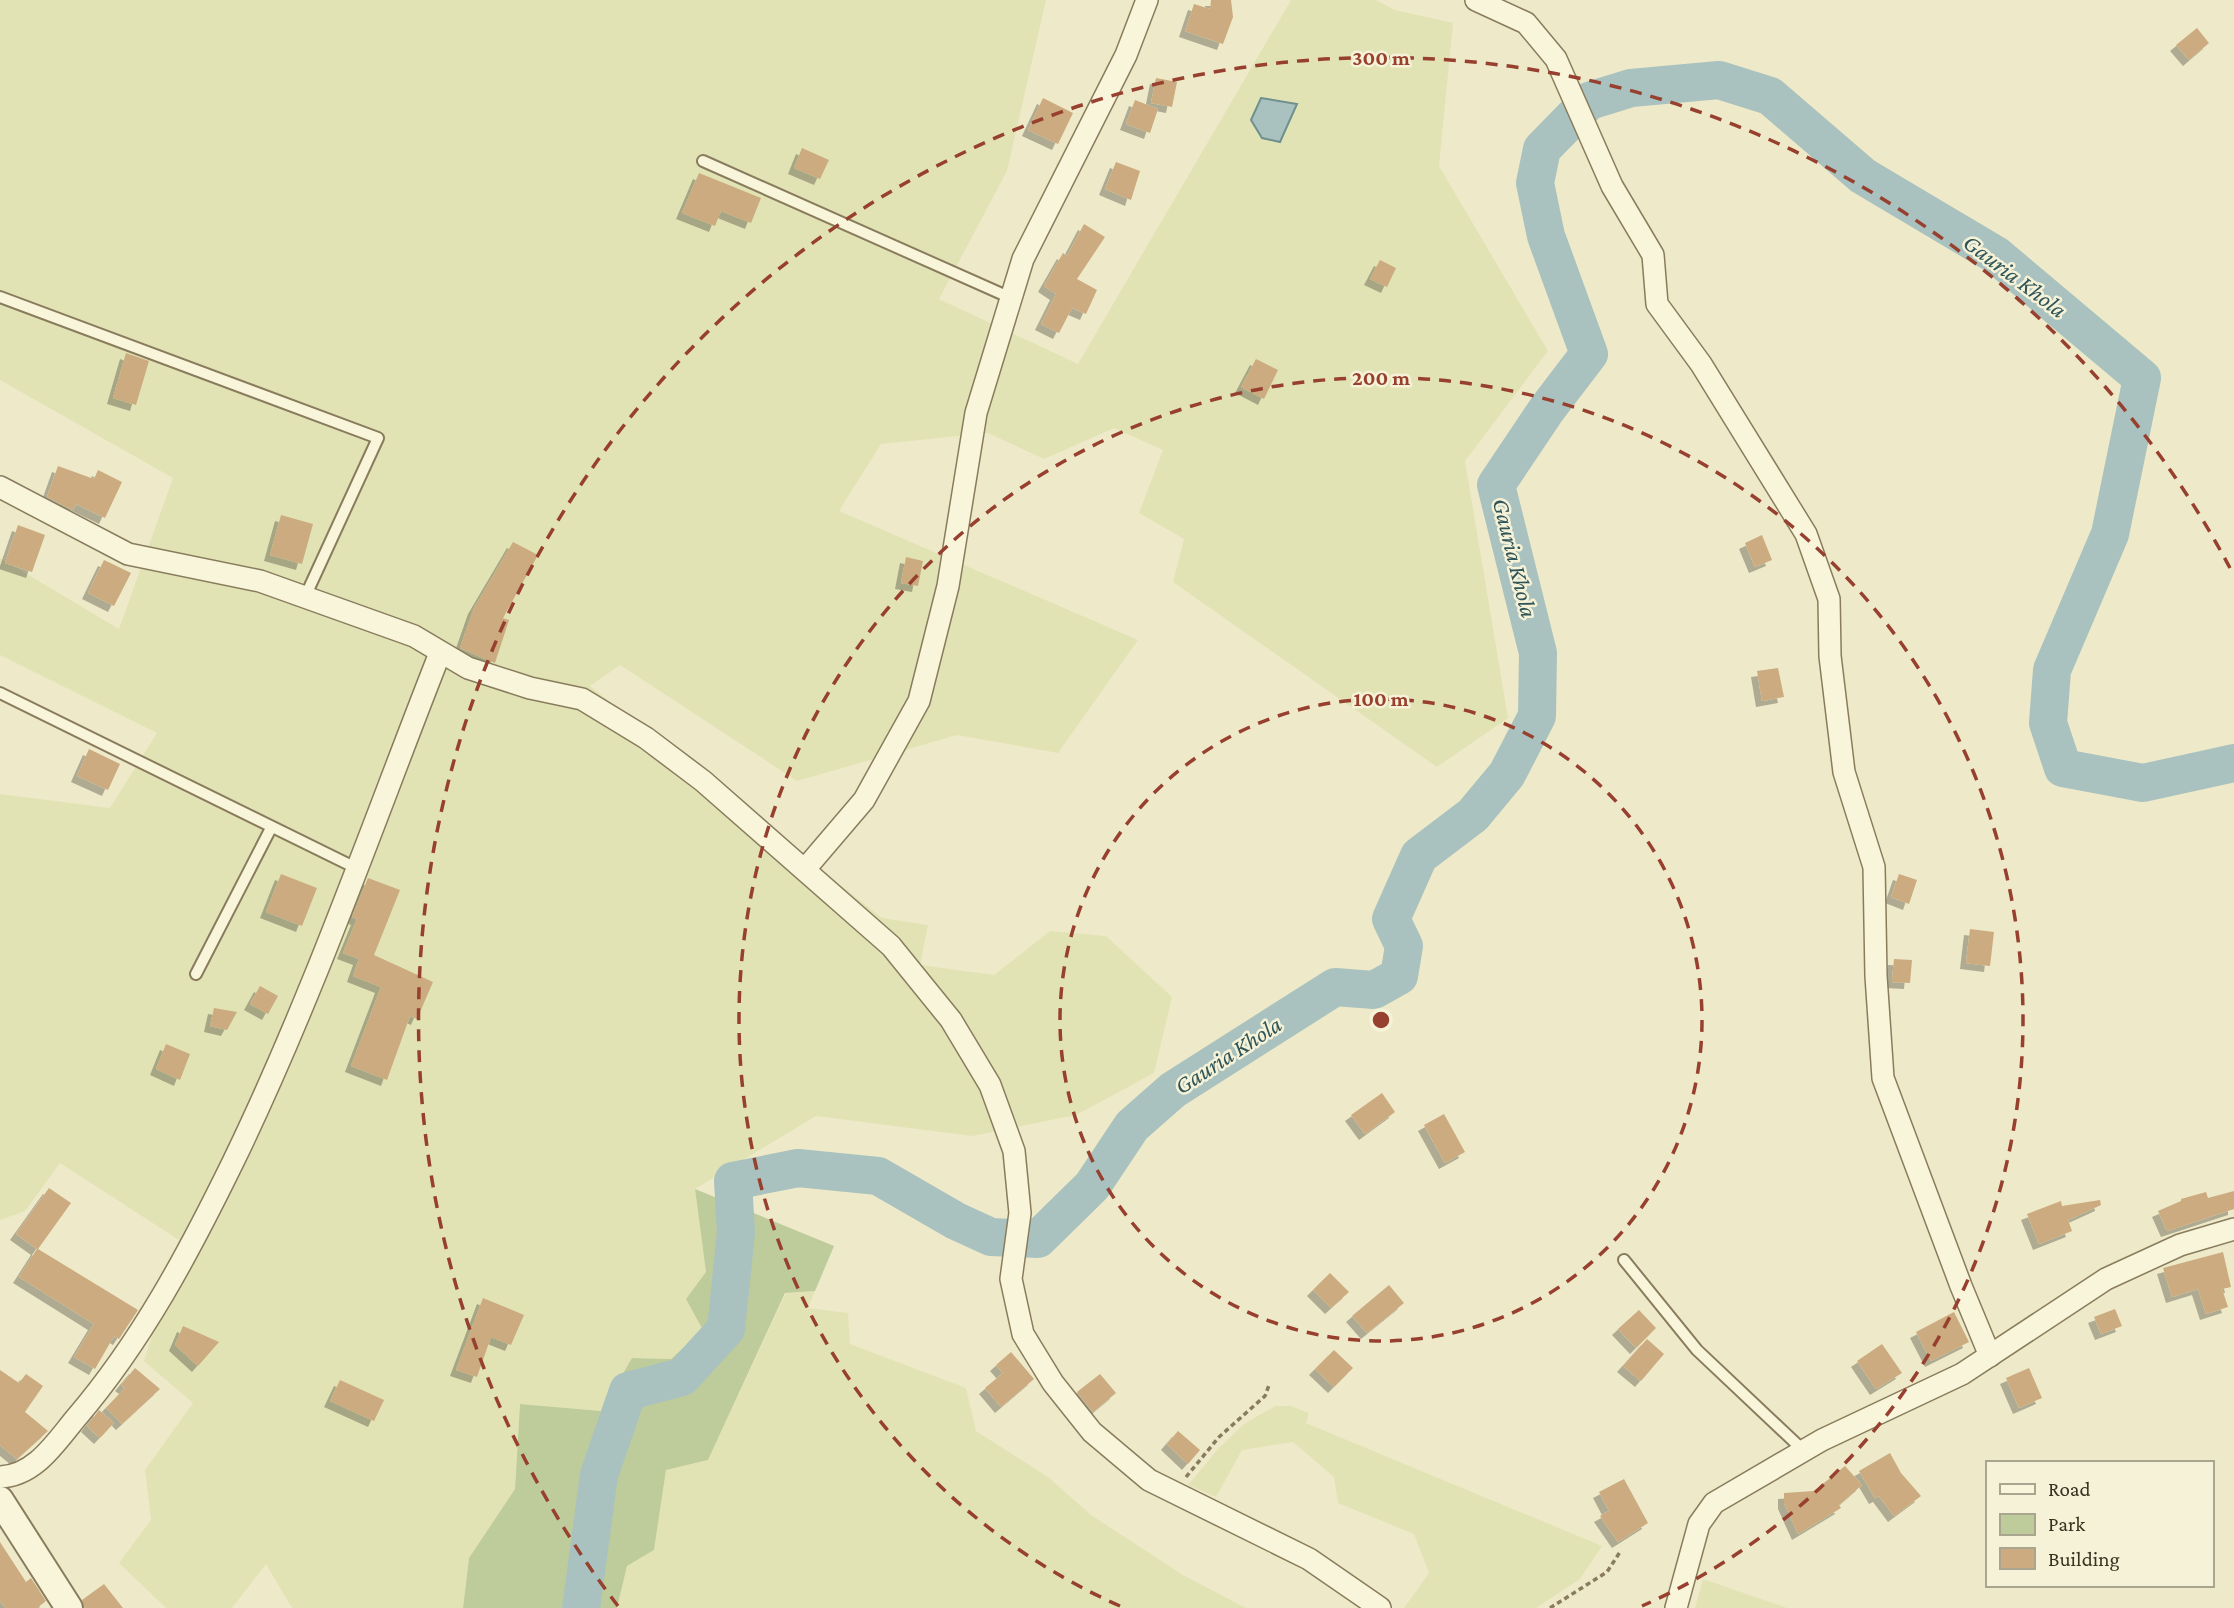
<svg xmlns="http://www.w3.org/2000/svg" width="2234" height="1608" font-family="'Crimson Pro',serif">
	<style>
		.farmland { fill: #e2e3b5 }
		.green { fill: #becc9c }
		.water { fill: #a9c2bf; stroke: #6f908e; stroke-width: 2 }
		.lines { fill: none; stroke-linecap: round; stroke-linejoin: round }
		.river { stroke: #a9c2bf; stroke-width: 38 }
		.building { fill: #cbab7f; filter: url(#shadow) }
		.service-casing { stroke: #897c5d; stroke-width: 14 }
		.minor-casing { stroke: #897c5d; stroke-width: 24 }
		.tertiary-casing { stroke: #897c5d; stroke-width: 30 }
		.path { stroke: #897c5d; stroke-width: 3.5; stroke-dasharray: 5 3.5; stroke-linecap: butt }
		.service { stroke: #f8f5db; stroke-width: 10 }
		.minor { stroke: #f8f5db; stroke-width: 21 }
		.tertiary { stroke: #f8f5db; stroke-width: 26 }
		.ring { fill: none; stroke: #97402f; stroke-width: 3.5; stroke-dasharray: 12 9 }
		.labels { text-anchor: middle; stroke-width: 5; stroke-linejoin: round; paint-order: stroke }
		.water-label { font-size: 24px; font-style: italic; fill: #305559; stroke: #f5f2d7 }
		.centre { fill: #97402f; stroke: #f5f2d7; stroke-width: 3.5 }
		.ring-label { font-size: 21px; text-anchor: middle; font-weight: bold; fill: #97402f; stroke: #f5f2d7; stroke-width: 5; stroke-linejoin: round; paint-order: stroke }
	</style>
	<defs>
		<filter id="shadow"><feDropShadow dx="-6" dy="6" stdDeviation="0" flood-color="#0004"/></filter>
	</defs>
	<rect width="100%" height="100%" fill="#eee9c8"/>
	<!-- farmland -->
	<g class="farmland">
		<path d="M 0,0 L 1046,0 L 1007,171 L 939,299 L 1078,364 L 1291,0 L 1376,0 L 1395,10 L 1453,23 L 1439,166 L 1548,351 L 1465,461 L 1508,718 L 1437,767 L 1173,582 L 1184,539 L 1139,513 L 1163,450 L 1114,428 L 1044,459 L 988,433 L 881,444 L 839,511 L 1138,640 L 1058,753 L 957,735 L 797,781 L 620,665 L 590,686 L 882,918 L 928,925 L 920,965 L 994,975 L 1050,931 L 1106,936 L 1172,997 L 1154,1073 L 1076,1115 L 972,1136 L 816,1116 L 695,1189 L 706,1272 L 703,1330 L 671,1359 L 632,1358 L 602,1411 L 520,1404 L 515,1489 L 469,1558 L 463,1608 L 292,1608 L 266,1564 L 232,1608 L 166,1608 L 119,1563 L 151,1520 L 145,1470 L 193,1403 L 144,1361 L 182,1242 L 60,1163 L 25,1211 L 0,1220 L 0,794 L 110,808 L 157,733 L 0,655 L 0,558 L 119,629 L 173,478 L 0,380 Z"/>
		<path d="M 815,1291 L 808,1308 L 848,1313 L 850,1344 L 966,1388 L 976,1431 L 1048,1477 L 1091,1515 L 1183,1575 L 1246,1608 L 617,1608 L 627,1566 L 654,1550 L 666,1470 L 708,1460 L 786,1293 Z"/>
		<path d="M 1275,1406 L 1291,1406 L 1309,1413 L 1306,1423 L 1602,1546 L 1580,1579 L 1536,1608 L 1404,1608 L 1429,1573 L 1414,1534 L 1338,1503 L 1334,1477 L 1293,1442 L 1242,1450 L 1216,1497 L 1188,1485 L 1218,1449 L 1244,1424 Z"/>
		<path d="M 1703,1579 L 1787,1608 L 1788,1608 L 1695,1608 Z"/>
	</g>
	<!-- green -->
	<path class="green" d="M 695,1189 L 834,1246 L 815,1291 L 785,1293 L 708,1460 L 666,1470 L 654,1550 L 627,1566 L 617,1608 L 463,1608 L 469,1558 L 515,1489 L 520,1404 L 601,1411 L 632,1358 L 671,1359 L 703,1330 L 686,1299 L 706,1272 Z"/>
	<!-- water -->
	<path class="water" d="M 1261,98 L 1297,104 L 1280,142 L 1262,138 L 1251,120 Z"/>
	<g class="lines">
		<!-- river -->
		<path class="river" d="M 581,1608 L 599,1475 L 628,1391 L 682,1377 L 726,1329 L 736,1233 L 733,1181 L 798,1168 L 878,1176 L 956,1221 L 991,1237 L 1038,1239 L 1092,1186 L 1132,1126 L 1173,1090 L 1335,987 L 1374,990 L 1399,976 L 1404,946 L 1391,919 L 1419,856 L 1473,815 L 1507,774 L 1537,716 L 1538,653 L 1496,485 L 1547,409 L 1589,354 L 1546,236 L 1535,183 L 1542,149 L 1589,101 L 1631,88 L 1719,80 L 1770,96 L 1863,176 L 1996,255 L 2142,378 L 2110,534 L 2052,670 L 2048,723 L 2063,768 L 2143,783 L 2234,763"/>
	</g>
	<!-- building -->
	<g class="building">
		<path d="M 1211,0 L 1231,0 L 1233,17 L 1223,44 L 1185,31 L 1194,4 L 1210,9 Z"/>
		<path d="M 2197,28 L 2209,43 L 2189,60 L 2176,45 Z"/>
		<path d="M 1156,78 L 1177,82 L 1172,107 L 1151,103 Z"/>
		<path d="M 1043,98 L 1073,113 L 1058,144 L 1028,130 Z"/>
		<path d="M 1135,100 L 1158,109 L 1150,133 L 1126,124 Z"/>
		<path d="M 802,148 L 829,160 L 820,179 L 794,168 Z"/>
		<path d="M 1116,162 L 1140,171 L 1131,200 L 1105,189 Z"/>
		<path d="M 699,173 L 761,198 L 751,223 L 721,211 L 715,226 L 682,213 Z"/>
		<path d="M 1084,224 L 1105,237 L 1077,279 L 1097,290 L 1086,314 L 1072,308 L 1059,333 L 1041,324 L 1056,294 L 1044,286 L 1063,253 L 1067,256 Z"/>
		<path d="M 1380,260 L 1396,268 L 1387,287 L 1370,279 Z"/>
		<path d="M 126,353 L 149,361 L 136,405 L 113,398 Z"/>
		<path d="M 1256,359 L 1278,370 L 1264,399 L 1241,387 Z"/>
		<path d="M 58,466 L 94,479 L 98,470 L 122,482 L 105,518 L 76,504 L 73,510 L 47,497 Z"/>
		<path d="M 281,515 L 313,524 L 302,564 L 270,555 Z"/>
		<path d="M 18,525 L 45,535 L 32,572 L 5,563 Z"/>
		<path d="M 1762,535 L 1772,560 L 1755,567 L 1745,543 Z"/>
		<path d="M 513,542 L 538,555 L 503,618 L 509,620 L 495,663 L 460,648 L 474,608 Z"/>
		<path d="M 906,557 L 923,561 L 918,586 L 901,583 Z"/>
		<path d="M 104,560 L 131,573 L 114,606 L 88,593 Z"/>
		<path d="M 1778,668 L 1784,697 L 1762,701 L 1757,671 Z"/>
		<path d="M 89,749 L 120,764 L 108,790 L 77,776 Z"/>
		<path d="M 281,874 L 317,888 L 302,926 L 266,912 Z"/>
		<path d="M 1899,874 L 1917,880 L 1909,904 L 1891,897 Z"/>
		<path d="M 368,878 L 400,890 L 374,955 L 433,982 L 417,1019 L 410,1016 L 387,1080 L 351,1066 L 381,987 L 353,976 L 359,959 L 343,953 L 357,919 L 352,917 Z"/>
		<path d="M 1970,929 L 1994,932 L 1990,966 L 1966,963 Z"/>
		<path d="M 1894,959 L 1912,960 L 1910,983 L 1892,982 Z"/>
		<path d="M 260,986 L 278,996 L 268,1014 L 250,1004 Z"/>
		<path d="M 214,1008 L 237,1012 L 227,1030 L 210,1026 Z"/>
		<path d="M 166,1044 L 190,1054 L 180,1080 L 156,1069 Z"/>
		<path d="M 1382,1093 L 1395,1112 L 1365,1134 L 1351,1115 Z"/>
		<path d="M 1444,1114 L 1465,1152 L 1445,1163 L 1424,1125 Z"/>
		<path d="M 49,1188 L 71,1203 L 38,1249 L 138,1310 L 119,1339 L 114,1336 L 95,1369 L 74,1357 L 94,1324 L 19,1277 L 37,1249 L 16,1234 Z"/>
		<path d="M 2234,1191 L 2234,1209 L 2167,1231 L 2158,1211 L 2181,1201 L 2181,1199 L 2206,1192 L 2208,1198 Z"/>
		<path d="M 2100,1200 L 2101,1205 L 2068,1220 L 2072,1231 L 2039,1244 L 2027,1214 L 2061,1201 L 2062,1206 Z"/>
		<path d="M 2223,1252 L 2231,1287 L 2222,1289 L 2228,1307 L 2206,1314 L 2198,1289 L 2172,1297 L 2163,1268 Z"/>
		<path d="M 1330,1273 L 1349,1292 L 1331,1308 L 1313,1290 Z"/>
		<path d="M 1389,1285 L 1404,1303 L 1367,1333 L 1352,1316 Z"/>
		<path d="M 483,1298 L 524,1315 L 511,1345 L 491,1337 L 477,1377 L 456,1370 Z"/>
		<path d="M 2115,1309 L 2122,1326 L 2101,1334 L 2094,1317 Z"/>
		<path d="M 1639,1310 L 1656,1328 L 1636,1348 L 1618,1329 Z"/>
		<path d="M 1954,1312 L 1969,1342 L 1931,1361 L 1916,1332 Z"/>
		<path d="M 183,1326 L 219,1342 L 198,1366 L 175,1345 Z"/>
		<path d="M 1647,1339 L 1664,1354 L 1641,1381 L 1623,1366 Z"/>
		<path d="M 1882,1344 L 1902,1373 L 1876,1389 L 1857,1361 Z"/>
		<path d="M 1334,1350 L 1353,1368 L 1334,1387 L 1315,1369 Z"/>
		<path d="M 1011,1352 L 1034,1379 L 1001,1407 L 985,1388 L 1003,1373 L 996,1365 Z"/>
		<path d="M 135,1368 L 160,1389 L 122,1424 L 106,1408 L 125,1388 L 121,1385 Z"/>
		<path d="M 2029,1368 L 2042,1398 L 2019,1408 L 2006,1378 Z"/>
		<path d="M 0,1370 L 19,1383 L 26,1374 L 43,1386 L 25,1412 L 48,1431 L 17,1459 L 0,1445 Z"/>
		<path d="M 1100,1374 L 1116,1393 L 1093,1412 L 1077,1392 Z"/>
		<path d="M 340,1380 L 384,1400 L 374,1421 L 330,1401 Z"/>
		<path d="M 99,1410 L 114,1423 L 100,1438 L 87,1426 Z"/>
		<path d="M 1178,1431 L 1200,1450 L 1188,1464 L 1167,1444 Z"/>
		<path d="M 1890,1453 L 1901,1473 L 1921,1496 L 1894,1516 L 1879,1496 L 1875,1498 L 1859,1471 Z"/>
		<path d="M 1845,1466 L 1862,1485 L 1839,1505 L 1841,1508 L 1798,1534 L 1784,1503 L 1784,1493 L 1814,1491 Z"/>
		<path d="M 1624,1479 L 1648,1523 L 1618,1542 L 1600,1516 L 1609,1511 L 1599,1492 Z"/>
		<path d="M 0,1542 L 26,1582 L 31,1578 L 46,1601 L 37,1608 L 6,1608 L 0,1601 Z"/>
		<path d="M 104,1584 L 123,1608 L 85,1608 L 82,1600 Z"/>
	</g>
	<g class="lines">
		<defs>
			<g id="service">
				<path d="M 703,161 L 1011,298"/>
				<path d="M 0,297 L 378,438 L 305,597"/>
				<path d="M 0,693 L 356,868"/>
				<path d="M 196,974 L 271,828"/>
				<path d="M 1624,1260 L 1697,1350 L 1804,1451"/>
			</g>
			<g id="minor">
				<path d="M 1476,0 L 1526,23 L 1556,59 L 1612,186 L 1653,255 L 1657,304 L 1701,364 L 1806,534 L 1829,599 L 1830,656 L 1844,772 L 1874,867 L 1876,976 L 1883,1078 L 1961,1286 L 1990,1356"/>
				<path d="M 0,487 L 128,554 L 260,581 L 414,636 L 468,668 L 530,688 L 582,699 L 646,738 L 703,781 L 891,946 L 951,1020 L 990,1085 L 1014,1151 L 1020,1213 L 1011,1279 L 1023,1334 L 1053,1383 L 1092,1432 L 1149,1480 L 1309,1559 L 1380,1608"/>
				<path d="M 806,868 L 864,800 L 919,701 L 948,586 L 976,413 L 1023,259 L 1126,55 L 1147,0"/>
				<path d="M 0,1477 C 35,1476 56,1442 76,1418 C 142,1341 189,1252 233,1162 C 313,997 373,823 440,653"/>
				<path d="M 1676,1608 L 1699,1524 L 1714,1503 L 1822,1440 L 1962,1374 L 2106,1279 L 2180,1245 L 2234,1229"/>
			</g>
			<path id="tertiary" d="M 0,1500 L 69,1608"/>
		</defs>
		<!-- service casing -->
		<use href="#service" class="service-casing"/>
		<!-- minor casing -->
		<use href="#minor" class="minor-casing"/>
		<!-- tertiary casing -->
		<use href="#tertiary" class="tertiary-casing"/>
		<!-- path -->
		<g class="path">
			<path d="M 1186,1477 L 1219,1437 L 1265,1396 L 1269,1385"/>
			<path d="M 1550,1608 L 1607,1572 L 1620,1552"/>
		</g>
		<!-- service -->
		<use href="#service" class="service"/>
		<!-- minor -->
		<use href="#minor" class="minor"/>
		<!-- tertiary -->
		<use href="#tertiary" class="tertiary"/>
	</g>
	<!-- distance rings -->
	<g class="ring">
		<circle cx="1381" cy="1020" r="321"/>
		<path d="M1120 1606A642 642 0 1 1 1642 1606"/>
		<path d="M618 1606A962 962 0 1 1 2230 568"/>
	</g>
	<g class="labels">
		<!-- water labels -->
		<g class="water-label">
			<text transform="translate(2015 276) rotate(37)" y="8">Gauria Khola</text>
			<text transform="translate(1515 558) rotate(76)" y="8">Gauria Khola</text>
			<text transform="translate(1228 1055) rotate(-33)" y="8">Gauria Khola</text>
		</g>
	</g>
	<circle cx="1381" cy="1020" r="10" class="centre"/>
	<g class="ring-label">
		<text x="1381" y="65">300 m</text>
		<text x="1381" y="385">200 m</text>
		<text x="1381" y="706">100 m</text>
	</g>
	<!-- legend -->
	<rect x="1986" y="1461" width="228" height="126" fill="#f5f2d7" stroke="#aaa58e" stroke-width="2"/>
	<rect x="2000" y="1484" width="35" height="10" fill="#f8f5db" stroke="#aaa58e" stroke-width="2"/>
	<text x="2048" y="1496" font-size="21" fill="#3a3120">Road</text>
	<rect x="2000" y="1514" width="35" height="21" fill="#becc9c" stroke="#aaa58e" stroke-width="2"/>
	<text x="2048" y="1531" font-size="21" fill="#3a3120">Park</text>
	<rect x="2000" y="1548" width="35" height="21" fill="#cbab7f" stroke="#aaa58e" stroke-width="2"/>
	<text x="2048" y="1566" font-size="21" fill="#3a3120">Building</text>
</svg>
